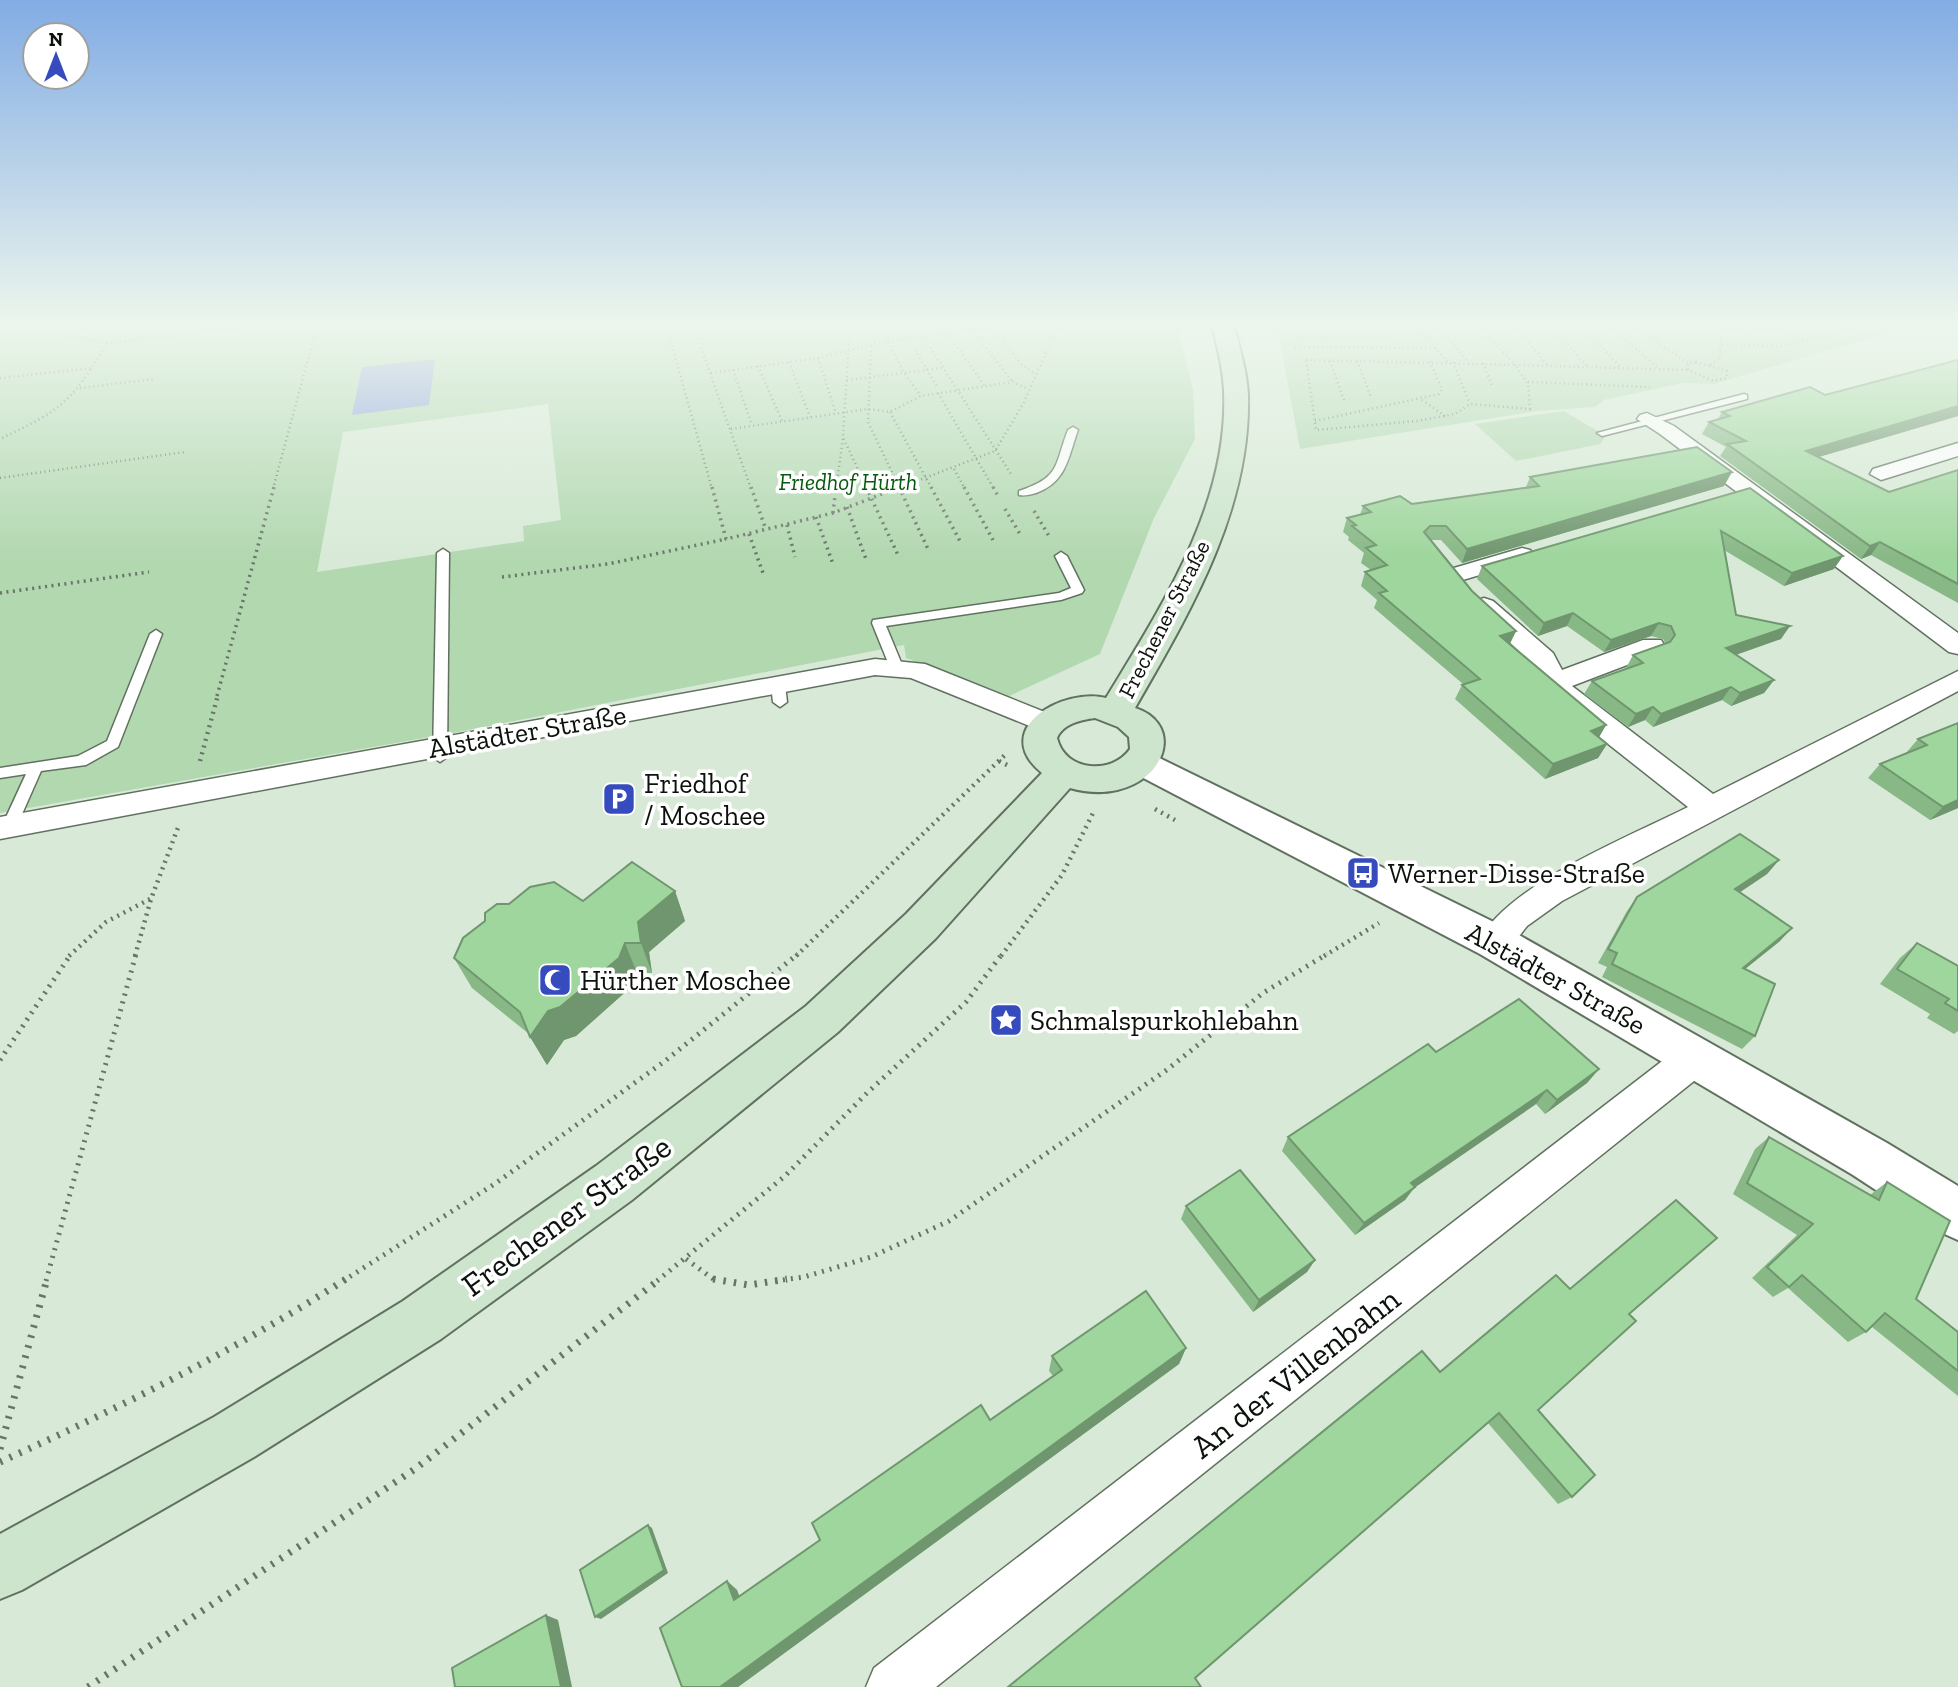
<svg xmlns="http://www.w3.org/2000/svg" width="1958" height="1687" font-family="'Zilla Slab',serif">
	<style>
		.green { fill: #b2d8b0; fill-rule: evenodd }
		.water { fill: #8a9fde }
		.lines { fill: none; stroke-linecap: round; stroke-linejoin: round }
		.service-casing { stroke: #617160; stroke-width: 3 }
		.minor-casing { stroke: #617160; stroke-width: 3 }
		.tertiary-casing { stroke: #617160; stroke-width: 4 }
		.secondary-casing { stroke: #617160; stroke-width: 4 }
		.path-far4 { stroke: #697468; stroke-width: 2.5; stroke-dasharray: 1 3.5; stroke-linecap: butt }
		.path-far3 { stroke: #697468; stroke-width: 3.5; stroke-dasharray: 2 4.5; stroke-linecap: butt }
		.path-far2 { stroke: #697468; stroke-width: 4.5; stroke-dasharray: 2 5; stroke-linecap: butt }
		.path-far1 { stroke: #697468; stroke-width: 5; stroke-dasharray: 2 6; stroke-linecap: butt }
		.path { stroke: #697468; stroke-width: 7; stroke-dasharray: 2.5 8; stroke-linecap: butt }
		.service { fill: #fff; fill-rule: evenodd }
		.minor { fill: #fff; fill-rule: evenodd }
		.tertiary { fill: #fff; fill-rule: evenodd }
		.secondary { fill: #cde5cd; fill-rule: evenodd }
		.wall { fill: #89b887 }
		.shaded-wall { fill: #6f966e }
		.building { fill: #9fd69d; stroke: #6f966e; stroke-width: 2 }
		.labels { text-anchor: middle; stroke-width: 7; stroke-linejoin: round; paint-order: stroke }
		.far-park-label { font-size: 23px; font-style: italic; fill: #07580f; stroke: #fff }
		.far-street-label { font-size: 23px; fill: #0b110b; stroke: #fff }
		.street-label { font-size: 28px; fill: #0b110b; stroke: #fff }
		.poi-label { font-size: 28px; fill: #0b110b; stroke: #fff; text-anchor: start }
		.near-street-label { font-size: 33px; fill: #0b110b; stroke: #fff }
	</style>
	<rect width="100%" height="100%" fill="#d8ead7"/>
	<!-- green -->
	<g class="green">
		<path d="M 0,322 L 1176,322 L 1193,390 L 1195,439 L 1154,518 L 1100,654 L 1007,697 L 906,658 L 904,645 L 458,732 L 0,813 ZM 548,404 L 561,520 L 523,526 L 524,541 L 317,572 L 343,432 Z"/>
		<path d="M 1271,322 L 1925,322 L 1714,384 L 1683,383 L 1604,400 L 1595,407 L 1537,411 L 1300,449 L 1279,336 Z"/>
		<path d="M 1564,411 L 1606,436 L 1600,444 L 1516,461 L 1475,424 Z"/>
	</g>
	<!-- water -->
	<path class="water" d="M 435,359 L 429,405 L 352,415 L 362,367 Z"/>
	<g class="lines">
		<defs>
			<g id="service">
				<path d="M 1744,394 L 1747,395 L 1747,399 L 1602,436 L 1597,433 Z"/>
				<path d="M 1073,427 L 1078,430 C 1068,457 1067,482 1036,493 C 1029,495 1025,496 1019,495 L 1019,491 C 1061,477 1054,466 1068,430 Z"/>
				<path d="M 443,549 L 449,553 L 447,757 L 440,762 L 433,757 L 437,553 Z"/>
				<path d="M 1061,552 L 1067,556 L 1084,590 L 1082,593 L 1061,600 L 886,626 L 903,667 L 896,671 L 891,670 L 872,623 L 873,620 L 1059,593 L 1071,588 L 1055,556 Z"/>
				<path d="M 156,630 L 162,634 L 118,747 L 86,765 L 41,771 L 15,830 L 5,830 L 2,826 L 26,774 L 0,778 L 0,768 L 78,756 L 107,741 L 150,634 Z"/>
				<path d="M 778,681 L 785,685 L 787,702 L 780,707 L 773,702 L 771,685 Z"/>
			</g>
			<g id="minor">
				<path d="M 1647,413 L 1674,426 L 1958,633 L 1958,654 L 1949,652 L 1660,434 L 1637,419 L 1640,415 Z"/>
				<path d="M 1958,443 L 1958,456 L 1881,480 L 1870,474 L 1873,469 Z"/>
				<path d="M 1522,548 L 1530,550 L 1534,555 L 1530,560 L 1456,582 L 1447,580 L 1444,575 L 1447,570 Z"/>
				<path d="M 1484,598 L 1493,601 L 1553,653 L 1562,670 L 1643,640 L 1661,640 L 1665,646 L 1661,652 L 1572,686 L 1713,794 L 1958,671 L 1958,691 L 1562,901 L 1527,926 L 1507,952 L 1495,956 L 1483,952 L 1478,942 C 1508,884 1629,837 1688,807 L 1555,702 L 1540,683 L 1532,663 L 1471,606 L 1475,601 Z"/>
				<path d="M 875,659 L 925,664 L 1057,717 L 1061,724 L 1057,731 L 1047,733 L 911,678 L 875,675 L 0,839 L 0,817 Z"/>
				<path d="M 1696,1041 L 1709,1045 L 1715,1057 L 1709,1069 L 936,1687 L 866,1687 L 874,1668 L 1683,1045 Z"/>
			</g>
			<path id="tertiary" d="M 1143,750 L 1510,930 L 1887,1143 L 1958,1186 L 1958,1240 L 1940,1232 L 1853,1175 L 1480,954 L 1130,771 L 1125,762 L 1130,753 Z"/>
			<path id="secondary" d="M 1211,322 L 1233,322 C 1239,346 1247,371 1248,395 C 1251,510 1190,612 1135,708 C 1178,722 1169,767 1134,784 C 1114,794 1091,794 1070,788 L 936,938 L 838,1032 L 632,1200 L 441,1339 L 254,1457 L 22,1590 L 0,1599 L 0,1534 L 214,1417 L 403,1301 L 596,1166 L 806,1006 L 906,914 L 1042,773 C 988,729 1064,687 1106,698 C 1162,606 1229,503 1224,391 C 1223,368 1217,345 1211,322 ZM 1095,718 L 1118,727 L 1129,737 L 1130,749 C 1112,775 1065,772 1057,738 C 1063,724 1080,720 1095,718 Z"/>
		</defs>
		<!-- service casing -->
		<use href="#service" class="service-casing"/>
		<!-- minor casing -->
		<use href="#minor" class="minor-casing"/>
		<!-- tertiary casing -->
		<use href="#tertiary" class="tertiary-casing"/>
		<!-- secondary casing -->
		<use href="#secondary" class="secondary-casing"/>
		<!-- path-far4 -->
		<g class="path-far4">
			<path d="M 657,322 L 681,322"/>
			<path d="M 692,322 L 751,489"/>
			<path d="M 850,322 L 843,437 L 867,489"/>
			<path d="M 878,322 L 904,373 L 921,396"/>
			<path d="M 905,322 L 913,337"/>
			<path d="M 933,322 L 939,334"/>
			<path d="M 1433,322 L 1469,362"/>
			<path d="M 1476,322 L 1515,365"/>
			<path d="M 1512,322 L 1549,367"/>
			<path d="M 1546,322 L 1588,367"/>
			<path d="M 1579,322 L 1621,368"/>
			<path d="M 1605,322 L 1658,368"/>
			<path d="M 1627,322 L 1688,363"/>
			<path d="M 1679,322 L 1749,332 L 1819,322"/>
			<path d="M 1415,323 L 1447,362"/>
			<path d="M 666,324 L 712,489"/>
			<path d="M 1290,327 L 1416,323"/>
			<path d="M 994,328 L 1020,363 L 1035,374"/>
			<path d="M 972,330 L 1012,381"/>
			<path d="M 77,331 L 99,322"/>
			<path d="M 0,332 L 55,332 L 107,343 C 71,403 63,409 0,439"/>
			<path d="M 947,333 L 985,386"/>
			<path d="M 923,336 L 1011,474"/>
			<path d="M 1298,338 L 1423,334"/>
			<path d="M 107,343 L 286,322"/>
			<path d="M 1722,345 L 1781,346 L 1885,322"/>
			<path d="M 871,346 L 868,422 L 900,489"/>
			<path d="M 1295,347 L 1436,348"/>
			<path d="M 915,350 L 938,388"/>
			<path d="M 818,358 L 836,413"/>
			<path d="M 1306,360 L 1515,365 L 1528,384 L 1530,409 L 1470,404 L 1455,414 L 1417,421 L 1316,430 Z"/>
			<path d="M 1330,361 L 1345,403"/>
			<path d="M 1357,361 L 1371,397"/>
			<path d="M 789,362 L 810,417"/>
			<path d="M 1453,362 L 1470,404"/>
			<path d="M 1696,362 L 1727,371 L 1727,378 L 1714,381 L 1688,370 L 1688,363 Z"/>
			<path d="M 1483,363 L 1492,386"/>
			<path d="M 1515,365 L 1688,370"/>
			<path d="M 1711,365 L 1720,357 L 1721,322"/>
			<path d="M 758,366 L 782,421"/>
			<path d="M 733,370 L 752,425"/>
			<path d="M 711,373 L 818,358 L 886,341 L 1029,322"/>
			<path d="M 0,378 L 92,368"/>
			<path d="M 847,380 L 942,368"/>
			<path d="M 1528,382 L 1650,387"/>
			<path d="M 80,388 L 155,379"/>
			<path d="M 938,393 L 994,489"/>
			<path d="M 1422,400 L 1445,416"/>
			<path d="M 890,412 L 932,489"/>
			<path d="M 1315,421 L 1439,394 L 1442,390 L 1430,361"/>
			<path d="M 731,429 L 868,409 L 890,412 L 921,396 L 1013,382 L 1028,389"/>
			<path d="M 954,469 L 965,489"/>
			<path d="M 0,478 L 185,452"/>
			<path d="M 273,489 L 318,322"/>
			<path d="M 836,489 L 843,438"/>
			<path d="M 896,489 L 995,451 L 1023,404 L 1060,322"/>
		</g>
		<!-- path-far3 -->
		<g class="path-far3">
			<path d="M 712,487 L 726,539 L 833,513 L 900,487"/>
			<path d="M 751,487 L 766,530"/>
			<path d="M 866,487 L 898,555"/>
			<path d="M 899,487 L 928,549"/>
			<path d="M 931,487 L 961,543"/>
			<path d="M 964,487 L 993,540"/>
			<path d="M 993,487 L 999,498"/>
			<path d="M 847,507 L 867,562"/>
			<path d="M 1005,509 L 1020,534"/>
			<path d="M 1034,511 L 1049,536"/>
			<path d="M 833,513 L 836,487"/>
			<path d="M 816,517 L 833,564"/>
			<path d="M 787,525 L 795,557"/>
			<path d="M 749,534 L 763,573"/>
			<path d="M 502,577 L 608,564 L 726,539"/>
			<path d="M 0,593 L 149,572"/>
			<path d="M 217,696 L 274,487"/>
		</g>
		<!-- path-far2 -->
		<g class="path-far2">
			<path d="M 200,761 L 218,695"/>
			<path d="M 999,761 L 1011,767"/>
			<path d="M 1155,809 L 1175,820"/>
			<path d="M 69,956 L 106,922 L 150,899"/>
			<path d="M 135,956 L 151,899 L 179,825"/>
			<path d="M 796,956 L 1007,753"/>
			<path d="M 1001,956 L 1062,875 L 1094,811"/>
			<path d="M 1324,956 L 1379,923"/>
		</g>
		<!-- path-far1 -->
		<g class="path-far1">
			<path d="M 0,1060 L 71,954"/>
			<path d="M 686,1259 L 716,1281"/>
			<path d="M 46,1281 L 136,954"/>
			<path d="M 343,1281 L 496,1183 L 665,1061 L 798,954"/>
			<path d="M 657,1281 L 785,1176 L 867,1093 L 966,1002 L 1002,954"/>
			<path d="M 775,1281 L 804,1277 L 871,1257 L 949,1221 L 1168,1069 L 1263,993 L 1327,954"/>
		</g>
		<!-- path -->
		<g class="path">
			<path d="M 713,1279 L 749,1285 L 787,1279"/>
			<path d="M 0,1449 L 47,1279"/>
			<path d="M 0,1462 C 119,1408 236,1350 346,1279"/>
			<path d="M 88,1687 L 415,1469 L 660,1279"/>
		</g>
		<!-- service -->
		<use href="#service" class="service"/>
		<!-- minor -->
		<use href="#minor" class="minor"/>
		<!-- tertiary -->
		<use href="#tertiary" class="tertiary"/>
		<!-- secondary -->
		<use href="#secondary" class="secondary"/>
	</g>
	<!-- wall -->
	<g class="wall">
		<path d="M 1958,359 L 1958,416 L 1819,457 L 1889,492 L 1958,470 L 1958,603 L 1871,555 L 1861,559 L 1720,456 L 1726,447 L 1702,434 L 1709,422 L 1718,419 L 1722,412 L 1825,395 Z"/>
		<path d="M 1530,477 L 1724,486 L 1462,563 L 1441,540 L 1430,540 L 1472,591 L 1516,631 L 1510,644 L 1606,725 L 1599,737 L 1607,744 L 1598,758 L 1545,779 L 1455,699 L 1462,685 L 1463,684 L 1374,608 L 1377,600 L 1361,586 L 1365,572 L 1371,570 L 1361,563 L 1364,553 L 1348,540 L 1349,537 L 1343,532 L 1347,518 L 1360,515 L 1363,506 L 1412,504 L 1526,487 Z"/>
		<path d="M 1750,488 L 1834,569 L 1784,586 L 1724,550 L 1736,615 L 1781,639 L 1736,655 L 1774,680 L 1764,693 L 1731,706 L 1722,700 L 1653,727 L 1645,720 L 1628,727 L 1584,694 L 1592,681 L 1626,668 L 1633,655 L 1665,643 L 1663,639 L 1651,636 L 1604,652 L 1567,626 L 1538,636 L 1477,579 L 1482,566 Z"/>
		<path d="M 1958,723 L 1958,808 L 1930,820 L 1868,778 L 1880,764 L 1907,753 L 1906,753 L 1918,739 Z"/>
		<path d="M 1779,860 L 1767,874 L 1740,892 L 1780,941 L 1745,969 L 1755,1036 L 1742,1049 L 1602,977 L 1607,967 L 1598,963 L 1627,911 L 1637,897 Z"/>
		<path d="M 675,891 L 685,921 L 649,952 L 652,973 L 637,973 L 631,987 L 576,1036 L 564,1040 L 547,1065 L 529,1034 L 472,988 L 454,958 L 509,904 L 583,901 Z"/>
		<path d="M 1917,943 L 1958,966 L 1958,1031 L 1954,1034 L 1927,1018 L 1930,1014 L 1880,984 L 1900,958 Z"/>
		<path d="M 1436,1052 L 1599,1069 L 1587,1083 L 1545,1114 L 1536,1104 L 1414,1188 L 1405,1200 L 1355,1235 L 1282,1151 L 1288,1137 Z"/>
		<path d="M 1769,1137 L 1870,1195 L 1887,1182 L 1916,1299 L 1958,1332 L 1958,1396 L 1872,1327 L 1866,1332 L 1848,1342 L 1788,1288 L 1773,1297 L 1752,1278 L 1797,1235 L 1733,1194 L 1755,1149 Z"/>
		<path d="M 1186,1206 L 1315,1260 L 1307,1272 L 1253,1312 L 1181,1219 Z"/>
		<path d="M 1570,1289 L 1629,1314 L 1538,1410 L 1572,1497 L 1558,1504 L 1487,1422 L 1008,1687 L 1440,1372 Z"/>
		<path d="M 1186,1348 L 1179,1364 L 738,1687 L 727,1581 L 737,1590 L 739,1596 L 1053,1376 L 1049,1371 L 1052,1356 Z"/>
	</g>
	<!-- shaded-wall -->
	<g class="shaded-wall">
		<path d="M 1958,406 L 1958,416 L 1798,463 L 1806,451 Z"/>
		<path d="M 1732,472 L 1724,486 L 1462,563 L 1467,549 Z"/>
		<path d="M 1880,542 L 1871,555 L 1861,559 L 1870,546 Z"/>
		<path d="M 1843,556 L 1834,569 L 1784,586 L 1792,573 Z"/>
		<path d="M 1573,613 L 1567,626 L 1538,636 L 1544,623 Z"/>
		<path d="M 1659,623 L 1651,636 L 1604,652 L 1611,640 Z"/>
		<path d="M 1790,626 L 1781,639 L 1718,661 L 1726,648 Z"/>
		<path d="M 1516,631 L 1509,645 L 1500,636 Z"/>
		<path d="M 1774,680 L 1764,693 L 1731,706 L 1740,693 Z"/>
		<path d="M 1731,687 L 1722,700 L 1653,727 L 1661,714 Z"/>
		<path d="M 1653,707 L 1645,720 L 1628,727 L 1636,714 Z"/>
		<path d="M 1606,725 L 1598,739 L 1591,731 Z"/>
		<path d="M 1607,744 L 1598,758 L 1545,779 L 1553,764 Z"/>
		<path d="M 1958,800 L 1958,808 L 1930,820 L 1943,807 Z"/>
		<path d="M 1779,860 L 1767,874 L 1724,903 L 1735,889 Z"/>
		<path d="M 675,891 L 685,921 L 649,952 L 652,973 L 641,943 L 638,922 Z"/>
		<path d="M 1792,928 L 1780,941 L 1730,981 L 1743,968 Z"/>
		<path d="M 625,943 L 637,973 L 631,987 L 576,1036 L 564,1040 L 547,1065 L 530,1037 L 548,1011 Z"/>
		<path d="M 1599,1069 L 1587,1083 L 1545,1114 L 1557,1100 Z"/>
		<path d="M 1547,1090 L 1536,1104 L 1414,1188 L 1405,1200 L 1355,1235 L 1364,1223 L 1411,1183 Z"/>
		<path d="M 1315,1260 L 1307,1272 L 1253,1312 L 1259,1300 Z"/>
		<path d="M 1186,1348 L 1179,1364 L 738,1687 L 720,1687 Z"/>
		<path d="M 648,1525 L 652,1528 L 668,1573 L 601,1619 L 595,1617 Z"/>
		<path d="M 727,1581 L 737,1590 L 744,1608 L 734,1600 Z"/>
		<path d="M 546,1615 L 558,1620 L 572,1687 L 561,1687 Z"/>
	</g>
	<!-- building -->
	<g class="building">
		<path d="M 1958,360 L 1958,406 L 1806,451 L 1889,492 L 1958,470 L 1958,584 L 1880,542 L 1870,546 L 1727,444 L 1746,441 L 1709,422 L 1730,416 L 1722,412 L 1810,387 L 1825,395 Z"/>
		<path d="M 1697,447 L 1732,472 L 1467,549 L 1446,526 L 1430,526 L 1424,532 L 1472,591 L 1516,631 L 1500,636 L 1606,725 L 1591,731 L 1607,744 L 1553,764 L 1462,685 L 1480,679 L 1379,593 L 1387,591 L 1365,572 L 1387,565 L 1366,548 L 1376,545 L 1352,526 L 1356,525 L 1347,518 L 1371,512 L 1363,506 L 1400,496 L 1412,504 L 1539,486 L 1530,477 Z"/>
		<path d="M 1750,488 L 1843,556 L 1792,573 L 1721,531 L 1736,615 L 1790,626 L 1726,648 L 1774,680 L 1740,693 L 1731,687 L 1661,714 L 1653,707 L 1636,714 L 1592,681 L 1643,663 L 1633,655 L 1670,642 L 1675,635 L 1671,626 L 1659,623 L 1611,640 L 1573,613 L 1544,623 L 1482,566 Z"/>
		<path d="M 1958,723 L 1958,800 L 1943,807 L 1880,764 L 1927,745 L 1918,739 Z"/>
		<path d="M 1740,834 L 1779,860 L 1735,889 L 1792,928 L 1743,968 L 1775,984 L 1755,1036 L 1612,964 L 1617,953 L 1608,949 L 1637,897 Z"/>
		<path d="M 632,862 L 675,891 L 638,922 L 641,943 L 625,943 L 619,958 L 560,1007 L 548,1011 L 530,1037 L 520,1012 L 454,958 L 463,938 L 485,921 L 485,913 L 497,904 L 509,904 L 530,887 L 554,882 L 583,901 Z"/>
		<path d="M 1917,943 L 1958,966 L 1958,1011 L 1945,1003 L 1949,999 L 1897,969 Z"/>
		<path d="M 1519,999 L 1599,1069 L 1557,1100 L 1547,1090 L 1411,1183 L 1415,1187 L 1364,1223 L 1288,1137 L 1428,1044 L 1436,1052 Z"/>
		<path d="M 1769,1137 L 1879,1200 L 1887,1182 L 1950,1221 L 1916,1299 L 1958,1332 L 1958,1371 L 1885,1313 L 1866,1332 L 1802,1275 L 1789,1287 L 1767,1267 L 1813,1224 L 1747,1183 Z"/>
		<path d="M 1240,1170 L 1315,1260 L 1259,1300 L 1186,1206 Z"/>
		<path d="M 1676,1200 L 1717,1238 L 1629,1314 L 1636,1321 L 1538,1410 L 1595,1475 L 1572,1497 L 1499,1413 L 1195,1678 L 1201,1687 L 1008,1687 L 1422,1351 L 1440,1372 L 1556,1275 L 1570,1289 Z"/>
		<path d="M 1146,1291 L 1186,1348 L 720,1687 L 682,1687 L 660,1628 L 727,1581 L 734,1600 L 820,1540 L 812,1523 L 981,1405 L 990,1420 L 1062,1370 L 1052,1356 Z"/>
		<path d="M 648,1525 L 664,1570 L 595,1617 L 580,1570 Z"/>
		<path d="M 546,1615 L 561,1687 L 455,1687 L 452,1668 Z"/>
	</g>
	<!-- sky -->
	<linearGradient id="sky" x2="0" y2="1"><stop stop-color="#82ace4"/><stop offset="0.58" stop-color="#edf6ed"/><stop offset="1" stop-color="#edf6ed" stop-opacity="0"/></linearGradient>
	<rect width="1958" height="558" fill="url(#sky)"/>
	<!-- icons -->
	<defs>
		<symbol id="parking-square" viewBox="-11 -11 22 22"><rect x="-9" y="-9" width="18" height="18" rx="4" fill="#364bbd" stroke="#fff"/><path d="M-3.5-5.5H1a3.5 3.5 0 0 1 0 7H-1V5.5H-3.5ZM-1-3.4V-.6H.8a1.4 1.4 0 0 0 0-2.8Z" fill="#fff"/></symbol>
		<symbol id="bus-square" viewBox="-11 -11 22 22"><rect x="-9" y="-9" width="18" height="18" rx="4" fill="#364bbd" stroke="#fff"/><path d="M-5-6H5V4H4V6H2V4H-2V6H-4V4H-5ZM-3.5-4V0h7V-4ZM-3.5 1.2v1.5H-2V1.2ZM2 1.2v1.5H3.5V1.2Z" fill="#fff"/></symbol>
		<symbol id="mosque-square" viewBox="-11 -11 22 22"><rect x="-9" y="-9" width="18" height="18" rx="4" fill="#364bbd" stroke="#fff"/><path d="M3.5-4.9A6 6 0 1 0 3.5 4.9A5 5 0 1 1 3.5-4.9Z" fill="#fff"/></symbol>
		<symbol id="sight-square" viewBox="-11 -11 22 22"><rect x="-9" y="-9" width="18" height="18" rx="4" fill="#364bbd" stroke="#fff"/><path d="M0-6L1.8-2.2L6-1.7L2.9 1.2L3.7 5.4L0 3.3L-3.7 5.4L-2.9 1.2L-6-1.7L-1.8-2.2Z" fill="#fff"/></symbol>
	</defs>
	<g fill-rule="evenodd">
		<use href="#parking-square" x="600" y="780" width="38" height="38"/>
		<use href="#bus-square" x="1344" y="854" width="38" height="38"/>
		<use href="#mosque-square" x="536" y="961" width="38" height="38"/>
		<use href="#sight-square" x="987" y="1001" width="38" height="38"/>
	</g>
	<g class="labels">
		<!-- far-park labels -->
		<g class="far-park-label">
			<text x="848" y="490">Friedhof Hürth</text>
		</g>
		<!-- far-street labels -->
		<g class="far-street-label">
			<text transform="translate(1164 619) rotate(-63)" y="8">Frechener Straße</text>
		</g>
		<!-- street labels -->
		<g class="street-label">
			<text transform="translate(527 731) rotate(-10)" y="10">Alstädter Straße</text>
			<text transform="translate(1556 978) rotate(29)" y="10">Alstädter Straße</text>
		</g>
		<!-- poi labels -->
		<g class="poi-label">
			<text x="644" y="793">Friedhof<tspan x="644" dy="32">/ Moschee</tspan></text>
			<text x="1388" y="883">Werner-Disse-Straße</text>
			<text x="580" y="990">Hürther Moschee</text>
			<text x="1030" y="1030">Schmalspurkohlebahn</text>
		</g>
		<!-- near-street labels -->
		<g class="near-street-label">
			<text transform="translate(566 1215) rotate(-36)" y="12">Frechener Straße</text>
			<text transform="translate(1295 1372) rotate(-38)" y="12">An der Villenbahn</text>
		</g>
	</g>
	<!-- north arrow -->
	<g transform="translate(56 56)"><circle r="33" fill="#ffffff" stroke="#9da09d" stroke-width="2"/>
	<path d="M0-5L12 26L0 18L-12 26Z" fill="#364bbd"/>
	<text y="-10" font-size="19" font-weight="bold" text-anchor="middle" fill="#0b110b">N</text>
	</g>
</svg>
